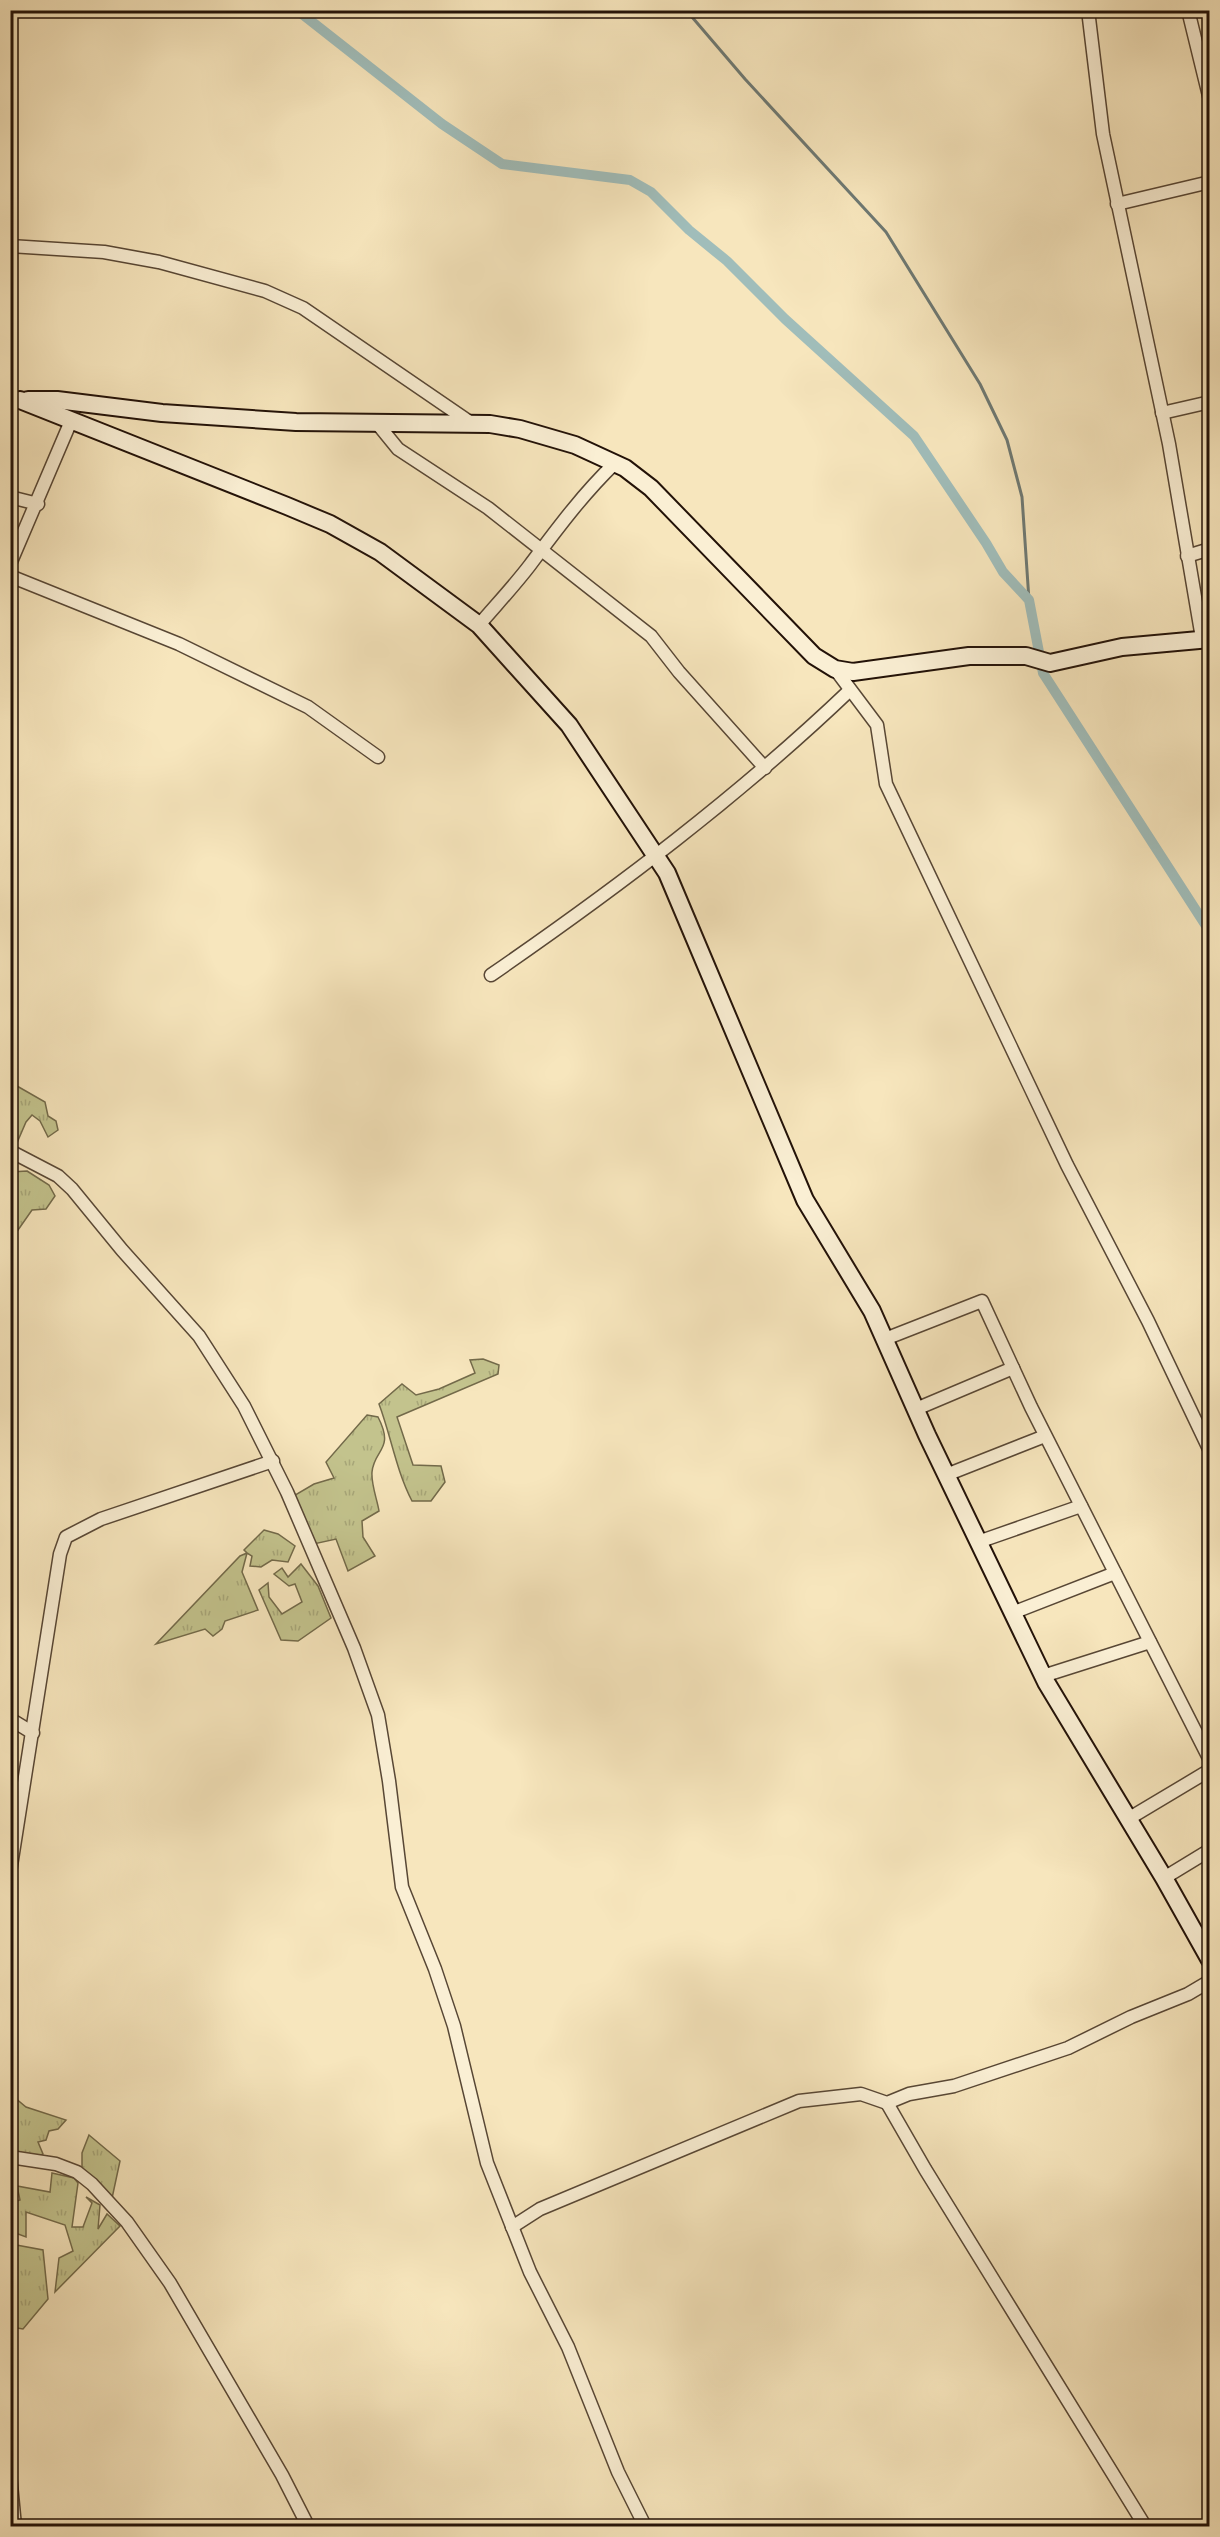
<svg xmlns="http://www.w3.org/2000/svg" width="1220" height="2537" font-family="Vollkorn,serif">
	<style>
		.grass { fill: url(#grass-tufts); stroke: #736a4a; stroke-width: 1.5 }
		.lines { fill: none; stroke-linecap: round; stroke-linejoin: round }
		.stream { stroke: #6e7973; stroke-width: 3 }
		.canal { stroke: #a0bdba; stroke-width: 10 }
		.minor-casing { stroke: #584735; stroke-width: 15 }
		.secondary-casing { stroke: #231208; stroke-width: 20 }
		.minor { stroke: #faefd4; stroke-width: 12 }
		.secondary { stroke: #faefd4; stroke-width: 16 }
	</style>
	<defs>
		<pattern id="grass-tufts" width="24" height="20" patternUnits="userSpaceOnUse" patternTransform="scale(1.5)"><rect width="24" height="20" fill="#c3c38d"/><path d="M3 7l-1-3M5 7V3M7 7l1-3M15 17l-1-3M17 17v-4M19 17l1-3" fill="none" stroke="#a7a678"/></pattern>
	</defs>
	<rect width="100%" height="100%" fill="#f7e6bd"/>
	<filter id="stains"><feTurbulence type="fractalNoise" baseFrequency=".00333" numOctaves="4"/><feColorMatrix values="0 0 0 0 .2 0 0 0 0 .09 0 0 0 0 .02 0 0 0 .5 -.17"/></filter>
	<radialGradient id="worn" r=".72"><stop offset=".6" stop-color="#630" stop-opacity="0"/><stop offset="1" stop-color="#630" stop-opacity=".3"/></radialGradient>
	<!-- grass -->
	<g class="grass">
		<path d="M 10,1082 L 45,1102 L 48,1116 L 56,1121 L 58,1130 L 48,1137 L 40,1121 L 32,1115 L 26,1122 L 13,1152 L 10,1151 Z"/>
		<path d="M 27,1171 L 49,1185 L 55,1196 L 46,1209 L 32,1210 L 11,1240 L 11,1172 Z"/>
		<path d="M 483,1359 L 499,1365 L 498,1374 L 397,1417 L 413,1465 L 441,1466 L 445,1482 L 431,1501 L 412,1501 C 396,1470 391,1436 379,1404 L 402,1384 L 416,1395 L 439,1389 L 475,1373 L 470,1360 Z"/>
		<path d="M 367,1415 L 378,1417 C 395,1450 374,1449 372,1472 C 371,1484 377,1499 379,1511 L 362,1521 L 363,1537 L 375,1556 L 348,1571 L 336,1539 L 309,1545 L 290,1498 L 314,1484 L 334,1478 L 326,1462 Z"/>
		<path d="M 264,1530 L 278,1534 L 295,1546 L 288,1562 L 272,1560 L 261,1567 L 250,1566 L 252,1556 L 247,1553 L 242,1572 L 258,1610 L 225,1621 L 222,1629 L 213,1636 L 205,1629 L 156,1644 L 240,1556 L 247,1553 L 244,1550 Z"/>
		<path d="M 301,1564 L 318,1586 L 331,1618 L 298,1641 L 281,1640 L 259,1590 L 268,1583 L 269,1597 L 282,1614 L 302,1602 L 295,1584 L 289,1586 L 274,1574 L 282,1568 L 288,1577 Z"/>
		<path d="M 14,2097 L 26,2107 L 66,2120 L 58,2129 L 49,2131 L 46,2140 L 38,2142 L 43,2154 L 34,2159 L 11,2157 L 10,2100 Z"/>
		<path d="M 89,2135 L 120,2161 L 111,2203 L 82,2169 L 82,2153 Z"/>
		<path d="M 52,2173 L 74,2178 L 78,2183 L 72,2227 L 83,2227 L 92,2203 L 86,2197 L 100,2205 L 98,2229 L 107,2214 L 120,2226 L 55,2292 L 59,2258 L 73,2251 L 65,2225 L 26,2212 L 26,2237 L 10,2231 L 11,2203 L 20,2200 L 17,2186 L 50,2192 Z"/>
		<path d="M 11,2244 L 43,2250 L 48,2299 L 23,2329 L 11,2327 Z"/>
	</g>
	<g class="lines">
		<!-- stream -->
		<path class="stream" d="M 686,10 L 745,79 L 886,232 L 980,384 L 1007,440 L 1022,497 L 1029,600"/>
		<!-- canal -->
		<path class="canal" d="M 297,10 L 442,124 L 502,164 L 630,180 L 651,192 L 689,230 L 727,261 L 785,319 L 914,436 L 986,543 L 1003,572 L 1029,600 L 1043,673 L 1210,932"/>
		<defs>
			<g id="minor">
				<path d="M 1088,10 L 1103,134 L 1169,444 L 1202,638"/>
				<path d="M 1188,10 L 1210,100"/>
				<path d="M 1117,204 L 1210,182"/>
				<path d="M 10,246 L 104,252 L 159,262 L 265,291 L 303,308 L 471,423"/>
				<path d="M 1162,413 L 1210,402"/>
				<path d="M 376,422 L 398,449 L 488,508 L 651,636 L 679,672 L 765,768"/>
				<path d="M 10,497 L 38,504"/>
				<path d="M 1187,556 L 1210,549"/>
				<path d="M 10,564 L 71,421"/>
				<path d="M 10,576 L 179,644 L 308,707 L 378,757"/>
				<path d="M 479,625 C 496,605 514,586 530,565 C 557,529 582,495 615,463"/>
				<path d="M 835,669 L 877,725 L 886,784 L 1067,1165 L 1148,1321 L 1210,1451"/>
				<path d="M 491,975 C 617,888 739,796 850,690"/>
				<path d="M 10,1151 L 58,1176 L 72,1189 L 122,1250 L 199,1336 L 244,1406 L 287,1492 L 354,1648 L 378,1715 L 389,1781 L 402,1887 L 435,1969 L 454,2026 L 487,2163 L 530,2272 L 568,2347 L 618,2472 L 645,2526"/>
				<path d="M 885,1339 L 982,1301 L 1031,1407 L 1210,1760"/>
				<path d="M 916,1409 L 1013,1368"/>
				<path d="M 946,1475 L 1045,1436"/>
				<path d="M 978,1542 L 1081,1506"/>
				<path d="M 1012,1613 L 1115,1573"/>
				<path d="M 1043,1676 L 1150,1642"/>
				<path d="M 10,1719 L 33,1733"/>
				<path d="M 1128,1819 L 1210,1770"/>
				<path d="M 10,1872 L 60,1554 L 66,1537 L 101,1519 L 273,1461"/>
				<path d="M 1164,1878 L 1210,1850"/>
				<path d="M 887,2103 L 925,2169 L 1145,2526"/>
				<path d="M 10,2157 L 56,2164 L 77,2172 L 92,2184 L 127,2222 L 170,2283 L 282,2475 L 308,2526"/>
				<path d="M 512,2227 L 540,2209 L 799,2101 L 861,2094 L 887,2103 L 909,2094 L 954,2086 L 1068,2048 L 1131,2017 L 1188,1994 L 1210,1981"/>
				<path d="M 10,2474 L 15,2526"/>
			</g>
			<g id="secondary">
				<path d="M 20,400 L 287,506 L 330,524 L 380,552 L 479,625 L 569,725 L 667,873 L 805,1200 L 872,1311 L 927,1435 L 1046,1682 L 1164,1878 L 1210,1960"/>
				<path d="M 28,400 L 57,400 L 162,413 L 296,422 L 490,424 L 520,429 L 575,445 L 625,468 L 651,488 L 814,656 L 835,669 L 853,672 L 969,656 L 1026,656 L 1050,663 L 1122,647 L 1210,639"/>
			</g>
		</defs>
		<!-- minor casing -->
		<use href="#minor" class="minor-casing"/>
		<!-- secondary casing -->
		<use href="#secondary" class="secondary-casing"/>
		<!-- minor -->
		<use href="#minor" class="minor"/>
		<!-- secondary -->
		<use href="#secondary" class="secondary"/>
	</g>
	<!-- margin -->
	<rect width="1220" height="2537" fill="none" stroke="#f7e6bd" stroke-width="36"/>
	<rect x="12" y="12" width="1196" height="2513" fill="none" stroke="#231208" stroke-width="3"/>
	<rect x="18" y="18" width="1184" height="2501" fill="none" stroke="#231208" stroke-width="1.5"/>
	<rect width="100%" height="100%" filter="url(#stains)"/>
	<rect width="100%" height="100%" fill="url(#worn)"/>
</svg>
